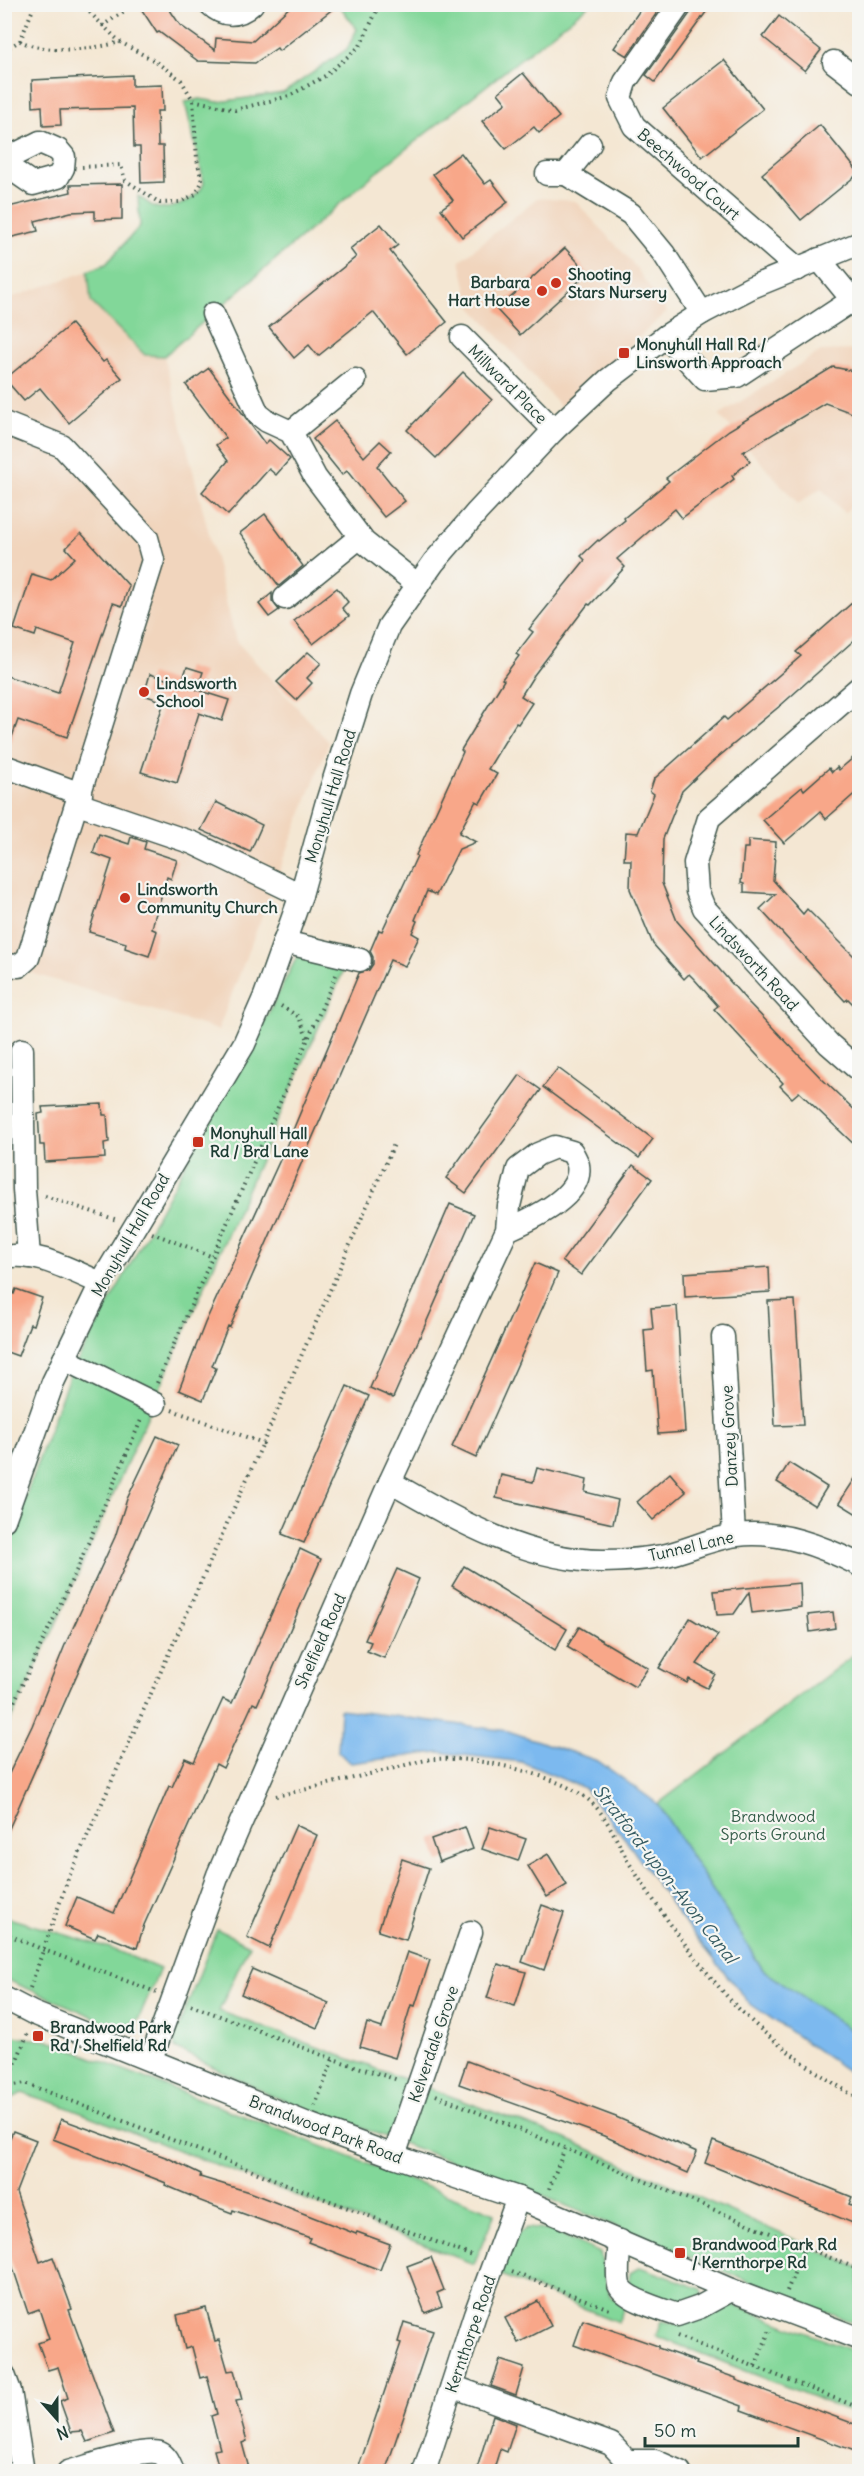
<svg xmlns="http://www.w3.org/2000/svg" width="864" height="2476" font-family="Delius,sans-serif">
	<style>
		.built { fill: #f1d5bd }
		.green { fill: #82d799; stroke: #508a66; stroke-width: 1.5 }
		.water { fill: #7cb9ef; stroke: #4e7b92; stroke-width: 1.5 }
		.building { fill: #f8a789 }
		.lines { fill: none; stroke-linecap: round; stroke-linejoin: round }
		.minor-casing { stroke: #3f564c; stroke-width: 25 }
		.path { stroke: #3f564c; stroke-width: 4; stroke-dasharray: 1.5 4.5; stroke-linecap: butt }
		.minor { stroke: #fff; stroke-width: 22 }
		.poi-dot { fill: #c8321e; stroke: #f6f6f2; stroke-width: 2 }
		.labels { text-anchor: middle; stroke-width: 4.5; stroke-linejoin: round; paint-order: stroke }
		.street-label { font-size: 16px; fill: #1f3d34; stroke: #f6f6f2 }
		.poi-label { font-size: 16px; font-weight: bold; fill: #1f3d34; stroke: #f6f6f2; text-anchor: start }
		.park-label { font-size: 16px; fill: #335c48; stroke: #f6f6f2 }
		.water-label { font-size: 18px; font-style: italic; fill: #365c63; stroke: #f6f6f2 }
	</style>
	<rect width="100%" height="100%" fill="#f6f6f2"/>
	<filter id="ink" filterUnits="userSpaceOnUse"><feTurbulence type="fractalNoise" baseFrequency=".0167" numOctaves="2"/><feDisplacementMap in="SourceGraphic" scale="12" xChannelSelector="R" yChannelSelector="G"/><feConvolveMatrix kernelMatrix="1 2 1 2 8 2 1 2 1" color-interpolation-filters="sRGB"/></filter>
	<filter id="wash" filterUnits="userSpaceOnUse"><feTurbulence type="fractalNoise" baseFrequency=".008" numOctaves="4" result="noise"/><feDisplacementMap in="SourceGraphic" scale="24" xChannelSelector="R" yChannelSelector="G"/><feGaussianBlur stdDeviation="1.35" result="paint"/><feColorMatrix in="noise" values="0 0 0 0 0 0 0 0 0 0 0 0 0 0 0 0 0 1.4 0 .05"/><feComposite in="paint" operator="in"/></filter>
	<g filter="url(#wash)">
		<rect width="100%" height="100%" fill="#f4e7d3"/>
		<!-- built -->
		<g class="built">
			<path d="M 537,198 L 575,201 L 631,261 L 667,312 L 561,407 L 471,306 L 460,261 Z"/>
			<path d="M 88,271 L 91,302 L 145,355 L 164,356 L 236,641 L 329,742 L 218,1030 L 25,971 L 5,984 L 5,300 Z"/>
			<path d="M 855,350 L 860,354 L 859,499 L 844,513 L 821,488 L 798,504 L 719,415 L 821,351 Z"/>
		</g>
		<!-- green -->
		<g class="green">
			<path d="M 339,5 L 589,5 L 373,175 L 164,356 L 145,355 L 91,302 L 88,271 L 106,264 L 140,226 L 138,196 C 144,200 150,205 155,207 C 172,212 199,199 204,183 L 185,102 L 200,99 L 218,102 L 283,93 L 347,49 L 357,29 Z"/>
			<path d="M 299,953 L 346,965 L 53,1631 L 5,1732 L 4,1556 L 69,1376 L 269,1012 Z"/>
			<path d="M 859,1651 L 859,2036 L 763,1970 L 658,1804 Z"/>
			<path d="M 5,1917 L 110,1948 L 160,1969 L 138,2020 L 122,2029 L 5,1979 Z"/>
			<path d="M 217,1929 L 249,1945 L 219,2011 L 564,2138 L 859,2268 L 859,2325 L 740,2278 L 507,2181 L 270,2095 L 175,2048 L 174,2039 Z"/>
			<path d="M 5,2035 L 49,2041 L 495,2213 L 474,2264 L 58,2104 L 22,2093 L 5,2102 Z"/>
			<path d="M 527,2228 L 554,2231 L 600,2253 L 610,2296 L 625,2306 L 618,2322 L 496,2273 L 512,2237 Z"/>
			<path d="M 640,2267 L 702,2289 L 703,2295 L 676,2308 L 628,2288 L 630,2273 Z"/>
			<path d="M 734,2305 L 859,2353 L 859,2415 L 656,2336 L 661,2321 L 679,2324 Z"/>
		</g>
		<!-- water -->
		<path class="water" d="M 340,1709 L 508,1731 L 598,1761 L 658,1804 L 763,1970 L 859,2036 L 859,2079 L 749,2003 L 680,1917 L 626,1840 L 584,1788 L 522,1762 L 438,1752 L 351,1763 L 338,1752 Z"/>
		<g id="blocks">
			<!-- building -->
			<g class="building">
				<path d="M 138,4 L 166,4 L 180,25 L 215,50 L 216,38 L 253,41 L 293,4 L 339,4 L 279,51 L 277,48 L 255,63 L 198,61 L 159,32 L 157,33 Z"/>
				<path d="M 644,4 L 663,4 L 627,56 L 614,48 Z"/>
				<path d="M 693,4 L 712,4 L 655,82 L 646,75 L 691,12 Z"/>
				<path d="M 779,16 L 821,50 L 805,71 L 763,37 Z"/>
				<path d="M 724,60 L 763,109 L 702,157 L 663,108 Z"/>
				<path d="M 523,73 L 559,117 L 539,133 L 534,127 L 506,149 L 482,121 L 506,103 L 498,93 Z"/>
				<path d="M 132,75 L 132,86 L 162,85 L 163,111 L 157,111 L 158,146 L 163,146 L 164,182 L 141,183 L 140,147 L 134,147 L 133,108 L 60,110 L 61,125 L 43,126 L 42,106 L 33,107 L 32,80 Z"/>
				<path d="M 820,125 L 859,173 L 801,220 L 762,174 Z"/>
				<path d="M 461,153 L 485,184 L 491,180 L 508,202 L 462,237 L 441,209 L 453,200 L 433,174 Z"/>
				<path d="M 122,184 L 122,219 L 95,220 L 95,211 L 71,212 L 35,221 L 38,231 L 4,239 L 4,208 L 71,192 L 70,185 Z"/>
				<path d="M 381,224 L 398,245 L 390,251 L 447,322 L 407,354 L 373,312 L 318,356 L 309,345 L 294,358 L 269,327 L 356,257 L 350,249 Z"/>
				<path d="M 565,248 L 588,273 L 520,335 L 497,310 Z"/>
				<path d="M 71,324 L 103,362 L 106,360 L 122,378 L 69,423 L 40,388 L 24,401 L 5,379 Z"/>
				<path d="M 833,367 L 853,371 L 860,378 L 860,416 L 825,403 L 743,452 L 750,461 L 732,476 L 734,479 L 682,518 L 675,509 L 617,559 L 625,567 L 590,605 L 588,604 L 534,675 L 521,696 L 532,703 L 518,724 L 516,723 L 488,769 L 497,774 L 480,803 L 476,801 L 459,833 L 476,842 L 459,849 L 436,895 L 427,891 L 415,920 L 417,921 L 412,933 L 419,937 L 405,966 L 390,960 L 243,1297 L 230,1327 L 228,1326 L 212,1366 L 216,1368 L 203,1400 L 179,1390 L 205,1323 L 285,1149 L 359,973 L 369,970 L 373,964 L 373,957 L 370,951 L 379,930 L 382,931 L 417,856 L 416,855 L 463,752 L 461,750 L 504,680 L 502,679 L 519,656 L 516,654 L 533,632 L 529,629 L 585,560 L 581,556 L 598,540 L 599,541 L 625,520 L 624,518 L 669,481 L 666,478 L 729,430 Z"/>
				<path d="M 209,368 L 265,444 L 269,440 L 290,459 L 276,475 L 269,469 L 228,515 L 202,492 L 228,461 L 216,445 L 226,438 L 186,385 Z"/>
				<path d="M 463,372 L 492,400 L 436,458 L 407,430 Z"/>
				<path d="M 335,421 L 364,457 L 380,441 L 391,451 L 377,466 L 405,501 L 384,517 L 347,471 L 342,475 L 313,439 Z"/>
				<path d="M 265,514 L 303,566 L 279,586 L 240,533 Z"/>
				<path d="M 81,533 L 129,586 L 122,606 L 113,603 L 67,737 L 18,720 L 7,751 L 4,751 L 4,675 L 58,693 L 75,643 L 37,630 L 35,636 L 14,629 L 32,574 L 51,580 L 75,558 L 66,548 Z"/>
				<path d="M 337,588 L 348,602 L 342,608 L 349,616 L 313,644 L 294,621 Z"/>
				<path d="M 272,593 L 272,601 L 279,610 L 269,617 L 259,604 Z"/>
				<path d="M 860,596 L 860,635 L 781,705 L 711,763 L 682,791 L 663,839 L 662,883 L 677,921 L 748,1002 L 822,1079 L 860,1115 L 860,1150 L 799,1092 L 792,1098 L 780,1086 L 783,1083 L 714,1009 L 718,1006 L 695,980 L 689,974 L 684,979 L 653,944 L 630,889 L 631,860 L 624,860 L 626,832 L 638,833 L 654,794 L 650,791 L 654,779 L 724,717 L 727,720 L 801,656 L 796,652 Z"/>
				<path d="M 308,652 L 321,663 L 307,678 L 312,683 L 296,700 L 277,682 Z"/>
				<path d="M 187,667 L 203,672 L 197,690 L 229,700 L 222,721 L 199,713 L 177,783 L 141,772 L 164,702 L 144,695 L 150,674 L 181,684 Z"/>
				<path d="M 860,752 L 860,789 L 826,819 L 820,812 L 784,843 L 763,820 L 802,787 L 804,790 L 829,768 L 832,772 L 837,767 L 839,770 Z"/>
				<path d="M 216,802 L 262,825 L 250,852 L 201,830 Z"/>
				<path d="M 99,834 L 129,844 L 131,837 L 146,842 L 144,849 L 177,860 L 171,879 L 167,877 L 154,920 L 152,929 L 157,931 L 149,956 L 125,948 L 126,943 L 89,932 L 112,860 L 93,853 Z"/>
				<path d="M 748,840 L 776,842 L 773,880 L 803,914 L 807,909 L 860,962 L 860,1011 L 848,999 L 845,1001 L 760,909 L 776,894 L 744,892 L 744,884 L 741,883 L 744,848 L 748,848 Z"/>
				<path d="M 558,1068 L 653,1139 L 639,1158 L 543,1087 Z"/>
				<path d="M 520,1075 L 541,1090 L 466,1193 L 446,1178 Z"/>
				<path d="M 102,1104 L 103,1115 L 107,1115 L 109,1142 L 104,1143 L 105,1158 L 45,1162 L 44,1145 L 40,1145 L 38,1114 L 43,1113 L 42,1107 Z"/>
				<path d="M 633,1165 L 652,1179 L 581,1275 L 562,1261 Z"/>
				<path d="M 450,1204 L 474,1214 L 393,1398 L 370,1388 Z"/>
				<path d="M 535,1263 L 558,1273 L 476,1458 L 452,1447 Z"/>
				<path d="M 769,1267 L 770,1292 L 685,1297 L 684,1273 Z"/>
				<path d="M 16,1289 L 42,1298 L 33,1325 L 30,1324 L 18,1356 L 4,1351 L 4,1290 L 14,1294 Z"/>
				<path d="M 795,1300 L 803,1425 L 775,1426 L 768,1301 Z"/>
				<path d="M 677,1306 L 685,1432 L 658,1434 L 653,1370 L 647,1371 L 644,1330 L 653,1329 L 651,1308 Z"/>
				<path d="M 347,1386 L 369,1396 L 304,1543 L 282,1534 Z"/>
				<path d="M 157,1436 L 178,1445 L 4,1840 L 4,1784 L 32,1726 L 65,1645 L 115,1537 L 127,1499 Z"/>
				<path d="M 789,1463 L 827,1487 L 815,1506 L 777,1482 Z"/>
				<path d="M 537,1468 L 587,1480 L 585,1492 L 618,1500 L 613,1524 L 496,1498 L 501,1475 L 533,1482 Z"/>
				<path d="M 860,1471 L 860,1516 L 839,1503 Z"/>
				<path d="M 670,1473 L 686,1492 L 653,1520 L 637,1502 Z"/>
				<path d="M 300,1549 L 321,1559 L 257,1705 L 253,1703 L 223,1768 L 216,1764 L 144,1925 L 137,1948 L 98,1933 L 95,1939 L 65,1926 L 77,1897 L 114,1913 L 169,1786 L 172,1787 L 185,1758 L 194,1762 L 223,1699 L 232,1703 Z"/>
				<path d="M 464,1566 L 567,1629 L 555,1650 L 452,1586 Z"/>
				<path d="M 397,1569 L 419,1579 L 384,1658 L 367,1651 L 371,1642 L 365,1640 Z"/>
				<path d="M 800,1583 L 801,1607 L 752,1613 L 749,1592 L 734,1614 L 717,1615 L 714,1591 Z"/>
				<path d="M 833,1612 L 835,1628 L 810,1632 L 808,1615 Z"/>
				<path d="M 690,1618 L 718,1635 L 697,1664 L 715,1674 L 707,1688 L 689,1679 L 687,1683 L 659,1668 Z"/>
				<path d="M 579,1627 L 648,1668 L 635,1687 L 567,1647 Z"/>
				<path d="M 296,1825 L 317,1835 L 269,1948 L 247,1937 Z"/>
				<path d="M 465,1827 L 473,1849 L 439,1862 L 431,1839 Z"/>
				<path d="M 490,1827 L 526,1839 L 518,1861 L 482,1849 Z"/>
				<path d="M 548,1854 L 567,1885 L 547,1897 L 528,1866 Z"/>
				<path d="M 402,1859 L 429,1868 L 406,1940 L 378,1931 Z"/>
				<path d="M 542,1905 L 564,1913 L 544,1970 L 522,1962 Z"/>
				<path d="M 407,1952 L 430,1960 L 415,2006 L 411,2005 L 395,2058 L 360,2047 L 367,2023 L 382,2028 Z"/>
				<path d="M 498,1964 L 526,1972 L 515,2006 L 487,1998 Z"/>
				<path d="M 252,1969 L 329,2003 L 317,2028 L 241,1994 Z"/>
				<path d="M 467,2061 L 616,2117 L 697,2152 L 688,2173 L 604,2136 L 459,2084 Z"/>
				<path d="M 61,2119 L 168,2158 L 201,2174 L 200,2177 L 249,2192 L 356,2234 L 357,2232 L 390,2244 L 380,2270 L 308,2242 L 310,2238 L 233,2210 L 232,2213 L 198,2200 L 198,2199 L 165,2185 L 166,2183 L 53,2139 Z"/>
				<path d="M 13,2131 L 36,2140 L 16,2192 L 40,2262 L 53,2257 L 72,2309 L 69,2310 L 114,2433 L 87,2442 L 82,2431 L 71,2432 L 60,2401 L 68,2398 L 58,2367 L 48,2370 L 38,2343 L 49,2339 L 39,2309 L 28,2313 L 4,2241 L 4,2152 Z"/>
				<path d="M 713,2141 L 852,2197 L 849,2204 L 860,2208 L 860,2226 L 705,2163 Z"/>
				<path d="M 431,2257 L 444,2290 L 437,2293 L 442,2306 L 425,2313 L 407,2266 Z"/>
				<path d="M 538,2301 L 551,2326 L 518,2343 L 505,2318 Z"/>
				<path d="M 206,2308 L 215,2341 L 219,2340 L 228,2371 L 234,2370 L 242,2400 L 236,2401 L 247,2441 L 242,2443 L 250,2472 L 220,2472 L 214,2450 L 220,2449 L 211,2416 L 217,2414 L 207,2376 L 200,2378 L 192,2347 L 185,2349 L 177,2315 Z"/>
				<path d="M 583,2320 L 658,2346 L 658,2348 L 697,2362 L 696,2364 L 736,2378 L 736,2380 L 860,2426 L 860,2453 L 741,2410 L 742,2406 L 574,2345 Z"/>
				<path d="M 404,2322 L 433,2331 L 426,2351 L 385,2472 L 357,2472 L 401,2343 L 398,2342 Z"/>
				<path d="M 500,2360 L 524,2368 L 516,2395 L 491,2386 Z"/>
				<path d="M 493,2415 L 516,2424 L 507,2452 L 500,2449 L 493,2472 L 476,2472 Z"/>
			</g>
		</g>
	</g>
	<g filter="url(#ink)">
		<use href="#blocks" fill-opacity="0" stroke="#3f564c" stroke-width="1.5"/>
		<g class="lines">
			<defs>
				<g id="minor">
					<path d="M 210,4 C 223,17 238,17 252,4"/>
					<path d="M 680,4 L 625,82 L 620,98 L 634,126 L 798,269"/>
					<path d="M 834,62 L 860,82"/>
					<path d="M 4,160 L 40,142 L 58,150 L 64,157 L 63,168 L 58,177 L 33,184 L 4,164"/>
					<path d="M 547,174 L 566,174 L 590,144"/>
					<path d="M 566,174 L 631,214 L 664,254 L 702,313"/>
					<path d="M 819,259 L 860,309"/>
					<path d="M 213,314 L 258,414 L 267,421 L 291,432 L 315,477 L 364,542 L 418,585"/>
					<path d="M 666,336 L 705,379 L 737,376 L 851,301"/>
					<path d="M 462,337 L 554,430"/>
					<path d="M 4,423 L 62,446 L 147,538 L 153,560 L 28,958 L 19,966 L 4,965"/>
					<path d="M 291,432 L 355,380"/>
					<path d="M 285,598 L 360,537"/>
					<path d="M 860,687 L 709,818 L 695,863 L 697,891 L 704,908 L 829,1044 L 860,1071"/>
					<path d="M 4,766 L 81,794"/>
					<path d="M 78,804 L 193,843 L 301,895"/>
					<path d="M 284,942 L 360,960"/>
					<path d="M 22,1050 L 24,1189 L 29,1257"/>
					<path d="M 4,1257 C 37,1250 71,1271 101,1283"/>
					<path d="M 723,1337 L 734,1535"/>
					<path d="M 64,1359 L 155,1404"/>
					<path d="M 390,1482 C 455,1519 526,1561 603,1561 C 621,1561 644,1559 662,1556 C 687,1551 711,1538 737,1535 C 781,1530 821,1546 860,1565"/>
					<path d="M 4,1520 L 53,1382 L 101,1283 L 244,1044 L 265,996 L 301,895 L 326,805 L 361,694 L 389,626 L 434,562 L 477,512 L 554,430 L 608,380 L 666,336 L 702,313 L 752,287 L 860,243"/>
					<path d="M 4,1998 L 33,2013 L 308,2124 L 394,2156 L 518,2198 L 731,2290 L 860,2339"/>
					<path d="M 151,2059 L 218,1875 L 390,1482 L 507,1230 C 529,1220 584,1197 578,1165 C 577,1161 574,1156 572,1152 L 555,1147 L 538,1154 L 518,1169 L 509,1206 L 507,1230"/>
					<path d="M 394,2156 L 471,1932"/>
					<path d="M 620,2241 C 619,2255 616,2271 619,2285 C 624,2299 663,2310 677,2315 L 700,2307 L 731,2290"/>
					<path d="M 4,2375 L 10,2391 L 23,2472"/>
					<path d="M 452,2386 L 611,2444 L 627,2461 L 623,2472"/>
					<path d="M 627,2461 L 655,2461 L 680,2472"/>
					<path d="M 68,2472 C 86,2467 145,2447 160,2453 C 167,2456 170,2465 173,2472"/>
					<path d="M 424,2472 L 475,2314 L 518,2198"/>
				</g>
			</defs>
			<!-- minor casing -->
			<use href="#minor" class="minor-casing"/>
			<!-- path -->
			<g class="path">
				<path d="M 81,4 L 120,42"/>
				<path d="M 102,26 L 135,4"/>
				<path d="M 20,41 L 35,4"/>
				<path d="M 4,50 L 20,41 C 47,54 92,50 120,42 L 153,60 L 181,80 L 193,100 L 235,110 L 289,96 L 325,76 L 360,46 L 380,4"/>
				<path d="M 82,167 L 121,165 L 125,180 L 160,203 L 180,202 L 196,194 L 202,182 L 197,159 L 193,100"/>
				<path d="M 281,1006 L 299,1017 L 308,1040"/>
				<path d="M 45,1196 L 117,1220"/>
				<path d="M 152,1233 L 213,1257"/>
				<path d="M 157,1383 L 336,975"/>
				<path d="M 172,1410 L 263,1443 L 395,1142"/>
				<path d="M 4,1723 L 77,1569 L 141,1420"/>
				<path d="M 276,1796 C 313,1788 349,1779 386,1770 C 402,1767 419,1760 435,1759 C 476,1756 558,1774 590,1801 C 609,1818 618,1845 631,1866 C 658,1908 687,1949 719,1987 C 758,2034 808,2067 860,2100"/>
				<path d="M 4,1933 L 44,1950 L 156,1992"/>
				<path d="M 30,1988 L 68,1879 L 263,1443"/>
				<path d="M 191,2005 L 333,2059 L 398,2080"/>
				<path d="M 4,2087 L 25,2083 L 475,2257"/>
				<path d="M 4,2091 L 28,2033"/>
				<path d="M 436,2095 L 860,2270"/>
				<path d="M 315,2106 L 333,2059"/>
				<path d="M 549,2189 L 565,2148"/>
				<path d="M 512,2272 L 612,2310"/>
				<path d="M 787,2291 L 804,2248"/>
				<path d="M 677,2336 L 860,2408"/>
				<path d="M 755,2366 L 771,2328"/>
			</g>
			<!-- minor -->
			<use href="#minor" class="minor"/>
		</g>
	</g>
	<!-- markers -->
	<g class="poi-dot">
		<circle cx="556" cy="283" r="6"/>
		<circle cx="542" cy="291" r="6"/>
		<rect x="618" y="347" width="12" height="12" rx="3"/>
		<circle cx="144" cy="692" r="6"/>
		<circle cx="125" cy="898" r="6"/>
		<rect x="192" y="1136" width="12" height="12" rx="3"/>
		<rect x="32" y="2030" width="12" height="12" rx="3"/>
		<rect x="674" y="2247" width="12" height="12" rx="3"/>
	</g>
	<g class="labels">
		<!-- street labels -->
		<g class="street-label">
			<text transform="translate(689 174) rotate(41)" y="6">Beechwood Court</text>
			<text transform="translate(508 384) rotate(45)" y="6">Millward Place</text>
			<text transform="translate(330 796) rotate(-73)" y="6">Monyhull Hall Road</text>
			<text transform="translate(754 963) rotate(47)" y="6">Lindsworth Road</text>
			<text transform="translate(130 1235) rotate(-60)" y="6">Monyhull Hall Road</text>
			<text transform="translate(729 1436) rotate(-93)" y="6">Danzey Grove</text>
			<text transform="translate(691 1546) rotate(-13)" y="6">Tunnel Lane</text>
			<text transform="translate(320 1641) rotate(-66)" y="6">Shelfield Road</text>
			<text transform="translate(433 2044) rotate(-71)" y="6">Kelverdale Grove</text>
			<text transform="translate(326 2129) rotate(21)" y="6">Brandwood Park Road</text>
			<text transform="translate(470 2334) rotate(-71)" y="6">Kernthorpe Road</text>
		</g>
		<!-- poi labels -->
		<g class="poi-label">
			<text x="568" y="280">Shooting<tspan x="568" dy="18">Stars Nursery</tspan></text>
			<text x="530" y="288" text-anchor="end">Barbara<tspan x="530" dy="18">Hart House</tspan></text>
			<text x="636" y="350">Monyhull Hall Rd /<tspan x="636" dy="18">Linsworth Approach</tspan></text>
			<text x="156" y="689">Lindsworth<tspan x="156" dy="18">School</tspan></text>
			<text x="137" y="895">Lindsworth<tspan x="137" dy="18">Community Church</tspan></text>
			<text x="210" y="1139">Monyhull Hall<tspan x="210" dy="18">Rd / Brd Lane</tspan></text>
			<text x="50" y="2033">Brandwood Park<tspan x="50" dy="18">Rd / Shelfield Rd</tspan></text>
			<text x="692" y="2250">Brandwood Park Rd<tspan x="692" dy="18">/ Kernthorpe Rd</tspan></text>
		</g>
		<!-- park labels -->
		<g class="park-label">
			<text x="773" y="1822">Brandwood<tspan x="773" dy="18">Sports Ground</tspan></text>
		</g>
		<!-- water labels -->
		<g class="water-label">
			<text transform="translate(665 1874) rotate(52)" y="6">Stratford-upon-Avon Canal</text>
		</g>
	</g>
	<!-- margin -->
	<rect width="864" height="2476" fill="none" stroke="#f6f6f2" stroke-width="24"/>
	<!-- north arrow -->
	<g transform="translate(57 2419) rotate(159)" stroke="#f6f6f2" stroke-width="4.5" paint-order="stroke">
	<path d="M0-4.5L10 22L0 15L-10 22Z" fill="#1f3d34"/>
	<text y="-9" font-size="16" font-weight="bold" text-anchor="middle" fill="#1f3d34">N</text>
	</g>
	<!-- scale -->
	<path d="M645 2437v9h153v-9" fill="none" stroke="#1f3d34" stroke-width="3"/>
	<text x="654" y="2437" font-size="18" fill="#1f3d34" stroke="#f6f6f2" stroke-width="4.5" paint-order="stroke">50 m</text>
</svg>
